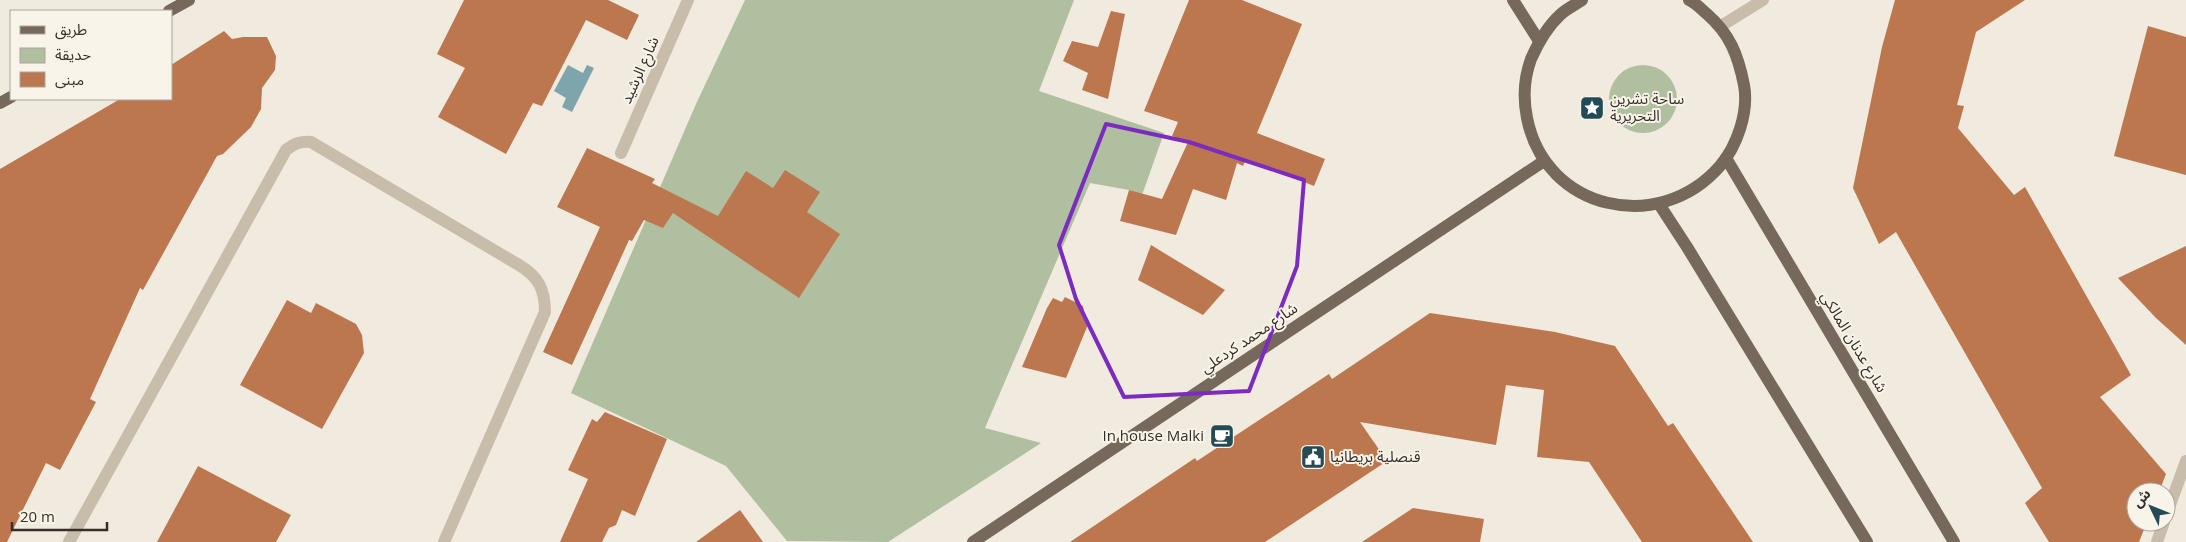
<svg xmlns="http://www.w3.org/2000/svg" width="2186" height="542" font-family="'Open Sans','Noto Sans Arabic',sans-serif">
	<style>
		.green { fill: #b0bf9f }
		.water { fill: #7fa5ac }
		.building { fill: #bd774f }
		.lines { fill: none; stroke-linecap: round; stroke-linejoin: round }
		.minor { stroke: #c8bcab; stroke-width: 12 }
		.major { stroke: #77685c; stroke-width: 12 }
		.marked { fill: none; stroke: #7b2cbf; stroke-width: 4; stroke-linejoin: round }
		.labels { text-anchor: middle; stroke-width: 4; stroke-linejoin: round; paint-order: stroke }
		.street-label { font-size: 15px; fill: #362f29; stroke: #f9f4ea }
		.poi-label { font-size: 15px; fill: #362f29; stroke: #f9f4ea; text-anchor: start }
	</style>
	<rect width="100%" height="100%" fill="#f1eade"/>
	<!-- green -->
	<g class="green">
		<path d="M 745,0 L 1074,0 L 1039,91 L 1164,133 L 1142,195 L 1129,190 L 1090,183 L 985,428 L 1041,443 L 888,542 L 787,541 L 726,466 L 571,393 L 696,104 Z"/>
		<circle cx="1643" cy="99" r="34"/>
	</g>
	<!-- water -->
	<path class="water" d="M 568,65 L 583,73 L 587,65 L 594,68 L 572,112 L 562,107 L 566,98 L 554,91 Z"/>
	<!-- building -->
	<g class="building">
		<path d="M 464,0 L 608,0 L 639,15 L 627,40 L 586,20 L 542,106 L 533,103 L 506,154 L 438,117 L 465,68 L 437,54 Z"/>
		<path d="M 1189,0 L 1242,0 L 1302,24 L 1257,133 L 1325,159 L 1314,186 L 1246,159 L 1243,166 L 1237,163 L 1226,200 L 1193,189 L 1176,235 L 1120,221 L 1129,190 L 1162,199 L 1188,142 L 1172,136 L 1178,122 L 1144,111 Z"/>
		<path d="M 1895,0 L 2025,0 L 1976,32 L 1957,105 L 1964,106 L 1958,128 L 2014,195 L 2025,187 L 2131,375 L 2100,397 L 2166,474 L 2159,492 L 2136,492 L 2136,522 L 2147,522 L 2139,542 L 2049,542 L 2025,503 L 2042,488 L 1896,232 L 1879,244 L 1853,188 L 1882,47 Z"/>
		<path d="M 1111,11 L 1125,14 L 1108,99 L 1082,90 L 1088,73 L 1063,61 L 1072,41 L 1098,47 Z"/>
		<path d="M 2148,26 L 2186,37 L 2186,175 L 2114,156 Z"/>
		<path d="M 224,31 L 232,39 L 243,37 L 267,37 L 276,56 L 275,70 L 262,88 L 261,109 L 251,127 L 223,154 L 217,156 L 143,290 L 140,288 L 90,399 L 96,402 L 60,470 L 46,463 L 7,542 L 0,542 L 0,169 L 120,99 L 171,99 L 171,65 Z"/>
		<path d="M 587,148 L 655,179 L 652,183 L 718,216 L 746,171 L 773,188 L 785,170 L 820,192 L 807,212 L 840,234 L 799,298 L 673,213 L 663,228 L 644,220 L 632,241 L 629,240 L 572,365 L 543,352 L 600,227 L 557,207 Z"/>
		<path d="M 1151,245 L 1225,290 L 1203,315 L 1138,280 Z"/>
		<path d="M 2186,246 L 2186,345 L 2156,318 L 2118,278 Z"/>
		<path d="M 1065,297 L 1083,306 L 1087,327 L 1066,378 L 1022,367 L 1047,308 L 1053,298 L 1062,302 Z"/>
		<path d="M 287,300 L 311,313 L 316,303 L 356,324 L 362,335 L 364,353 L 322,429 L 240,385 Z"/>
		<path d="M 1430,313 L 1555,332 L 1615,346 L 1668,426 L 1673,423 L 1753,542 L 1642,542 L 1589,462 L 1537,457 L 1544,390 L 1506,385 L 1496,445 L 1360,422 L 1387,461 L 1265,542 L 1070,542 L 1195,458 L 1197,461 L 1329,374 L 1332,379 Z"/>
		<path d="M 605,412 L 667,439 L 635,516 L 622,510 L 616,525 L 609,528 L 602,542 L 560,542 L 588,479 L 568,470 L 592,419 L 597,422 Z"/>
		<path d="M 198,466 L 291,515 L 276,542 L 157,542 Z"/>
		<path d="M 1413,508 L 1484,519 L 1480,542 L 1362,542 Z"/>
		<path d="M 740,510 L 763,542 L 696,542 Z"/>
	</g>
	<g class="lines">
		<!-- minor -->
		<g class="minor">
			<path d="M 1721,26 L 1763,0"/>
			<path d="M 621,153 L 688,0"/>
			<path d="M 2166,516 L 2186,461"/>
			<path d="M 69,542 L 286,150 C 295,143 301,141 311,142 L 519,265 C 539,277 545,290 545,312 L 444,542"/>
			<path d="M 2157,542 L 2164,522"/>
		</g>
		<!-- major -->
		<g class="major">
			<path d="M 1513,0 L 1539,41"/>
			<path d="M 1582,0 C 1575,5 1566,9 1560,15 C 1547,27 1538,43 1531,59 C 1524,78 1523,98 1527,118 C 1545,210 1659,236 1720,166 C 1737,146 1749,112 1744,85 C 1738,55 1730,34 1707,14 C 1701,9 1696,3 1689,0"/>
			<path d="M 169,11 L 189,0"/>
			<path d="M 0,103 L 11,97"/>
			<path d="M 1726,158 L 1954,542"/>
			<path d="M 1659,204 L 1687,247 L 1867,542"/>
			<path d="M 973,542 L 1544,161"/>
		</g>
	</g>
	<!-- marked area -->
	<path class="marked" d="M 1106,124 L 1189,142 L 1304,180 L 1297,266 L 1249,391 L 1124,397 L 1076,299 L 1059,245 Z"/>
	<!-- icons -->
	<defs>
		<symbol id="sight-square" viewBox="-11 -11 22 22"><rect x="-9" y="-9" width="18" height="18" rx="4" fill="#224b55" stroke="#f9f4ea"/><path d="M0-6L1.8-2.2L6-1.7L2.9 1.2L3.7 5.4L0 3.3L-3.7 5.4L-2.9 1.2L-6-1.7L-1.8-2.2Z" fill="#fff"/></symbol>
		<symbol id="cafe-square" viewBox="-11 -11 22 22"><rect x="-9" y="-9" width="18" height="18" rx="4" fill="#224b55" stroke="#f9f4ea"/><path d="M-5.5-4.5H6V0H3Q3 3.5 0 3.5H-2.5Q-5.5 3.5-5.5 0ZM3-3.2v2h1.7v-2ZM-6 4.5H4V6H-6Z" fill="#fff"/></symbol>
		<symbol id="civic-square" viewBox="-11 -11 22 22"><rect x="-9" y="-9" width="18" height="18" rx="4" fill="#224b55" stroke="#f9f4ea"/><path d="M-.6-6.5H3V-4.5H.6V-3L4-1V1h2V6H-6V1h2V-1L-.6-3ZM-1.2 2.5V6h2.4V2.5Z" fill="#fff"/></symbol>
	</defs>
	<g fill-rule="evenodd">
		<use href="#sight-square" x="1578" y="94" width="28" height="28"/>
		<use href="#cafe-square" x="1208" y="422" width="28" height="28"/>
		<use href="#civic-square" x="1299" y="443" width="28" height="28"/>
	</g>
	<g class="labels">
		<!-- street labels -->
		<g class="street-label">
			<text transform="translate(640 70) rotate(-66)" y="5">شارع الرشيد</text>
			<text transform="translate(1249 338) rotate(-34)" y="5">شارع محمد كردعلي</text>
			<text transform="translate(1854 342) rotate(59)" y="5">شارع عدنان المالكي</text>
		</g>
		<!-- poi labels -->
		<g class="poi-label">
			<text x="1610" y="104">ساحة تشرين<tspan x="1610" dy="17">التحريرية</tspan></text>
			<text x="1204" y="441" text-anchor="end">In house Malki</text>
			<text x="1330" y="462">قنصلية بريطانيا</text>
		</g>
	</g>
	<!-- legend -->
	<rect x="10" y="10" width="162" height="90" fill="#f9f4ea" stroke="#aba59d"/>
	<rect x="20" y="26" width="25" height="8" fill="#77685c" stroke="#aba59d"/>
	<text x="55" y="35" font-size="15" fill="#362f29">طريق</text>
	<rect x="20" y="48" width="25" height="15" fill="#b0bf9f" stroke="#aba59d"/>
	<text x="55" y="60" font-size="15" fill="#362f29">حديقة</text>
	<rect x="20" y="72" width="25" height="15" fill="#bd774f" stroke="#aba59d"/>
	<text x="55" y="85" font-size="15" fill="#362f29">مبنى</text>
	<!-- north arrow -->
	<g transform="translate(2151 507) rotate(313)"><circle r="24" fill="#f9f4ea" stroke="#aba59d"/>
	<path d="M0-4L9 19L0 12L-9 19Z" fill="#224b55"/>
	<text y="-8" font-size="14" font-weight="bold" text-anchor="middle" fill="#362f29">ش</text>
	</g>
	<!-- scale -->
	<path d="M12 522v8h95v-8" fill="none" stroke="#362f29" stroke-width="2.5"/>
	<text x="20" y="522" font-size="15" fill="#362f29" stroke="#f9f4ea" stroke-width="4" paint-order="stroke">20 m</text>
</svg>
